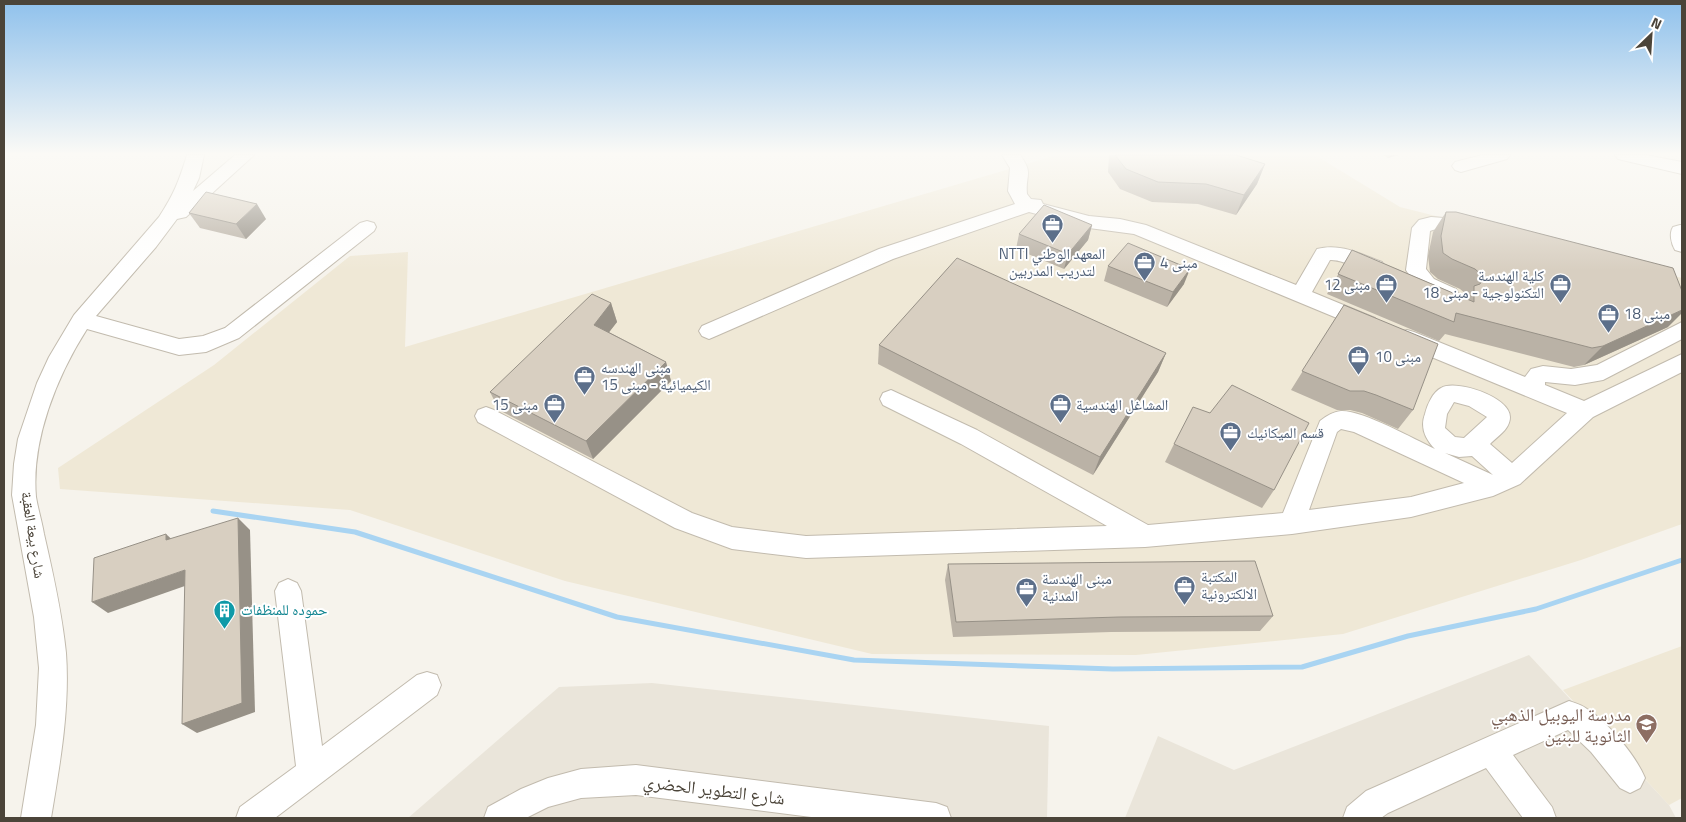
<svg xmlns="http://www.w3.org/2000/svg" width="1686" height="822" font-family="'Titillium Web','Noto Naskh Arabic',sans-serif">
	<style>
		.residential { fill: #eae5da }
		.education { fill: #efe8d6 }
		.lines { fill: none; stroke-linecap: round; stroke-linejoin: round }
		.stream { stroke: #a9d4f2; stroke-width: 5 }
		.minor-casing { stroke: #c2bbae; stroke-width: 2 }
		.minor { fill: #fff; fill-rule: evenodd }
		.wall { fill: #bab2a6 }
		.shaded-wall { fill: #979187 }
		.building { fill: #d8cfc1; stroke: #979187 }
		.labels { text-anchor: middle; stroke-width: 4; stroke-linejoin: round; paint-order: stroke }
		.service-label { font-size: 15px; fill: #4e5e75; stroke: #fff; text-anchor: start }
		.street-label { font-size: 15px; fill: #4b4439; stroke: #fff }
		.culture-label { font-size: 15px; fill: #0d838f; stroke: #fff; text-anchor: start }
		.near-education-label { font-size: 18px; fill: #785e54; stroke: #fff; text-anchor: end }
		.near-street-label { font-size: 18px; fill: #4b4439; stroke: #fff }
	</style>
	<rect width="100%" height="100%" fill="#f6f3ec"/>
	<!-- residential -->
	<g class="residential">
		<path d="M 1529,655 L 1669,805 L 1676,818 L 1125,818 L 1158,736 L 1234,770 Z"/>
		<path d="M 652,683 L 1049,726 L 1047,818 L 408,818 L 559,687 Z"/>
	</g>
	<!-- education -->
	<g class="education">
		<path d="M 1057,155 L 1315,155 L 1400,207 L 1682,278 L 1682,524 L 1581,560 L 1343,634 L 1136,655 L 872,654 L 565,581 L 350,510 L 60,489 L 58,468 L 214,365 L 350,256 L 408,252 L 405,347 Z"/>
		<path d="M 1682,646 L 1682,798 L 1669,805 L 1563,690 Z"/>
	</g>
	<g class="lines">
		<!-- stream -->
		<path class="stream" d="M 213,511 L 355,532 L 617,617 L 854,660 L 1113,669 L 1302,667 L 1408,636 L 1536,609 L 1682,560"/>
		<defs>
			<g id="minor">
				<path d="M 187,155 L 204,155 L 199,178 L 193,191 L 235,155 L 254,155 L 186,217 L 177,219 L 156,247 L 96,316 L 179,339 L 203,336 L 225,328 L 360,223 L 367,221 L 374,223 L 376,227 L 374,231 L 239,338 L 206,352 L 179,355 L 87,329 C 57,376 31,440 36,497 C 38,509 42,522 44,534 C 53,573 62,613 66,653 C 70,708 60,764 51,818 L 21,818 L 36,725 L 39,668 L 34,617 L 12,495 L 14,464 L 18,439 L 37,383 L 49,357 L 74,315 L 159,217 C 174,194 179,181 187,155 Z"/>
				<path d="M 1002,155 L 1020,155 C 1034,174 1025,175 1027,194 L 1031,199 L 1041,200 L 1043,204 L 1089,216 L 1120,219 L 1146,225 L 1296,285 L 1317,249 C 1341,243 1360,254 1382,262 L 1385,267 L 1382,272 C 1364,277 1348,259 1330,260 L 1312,292 L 1375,318 L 1378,323 L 1375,328 L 1368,331 L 1361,328 L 1134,234 L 1089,228 L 1029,212 L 893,259 L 716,336 L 709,339 L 702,336 L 699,331 L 702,326 L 879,249 L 1015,204 L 1008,191 L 1010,168 Z"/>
				<path d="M 1482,155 L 1510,155 L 1507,159 L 1461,172 L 1455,170 L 1452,166 L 1455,162 Z"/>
				<path d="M 1615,155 L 1646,155 L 1682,162 L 1682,174 L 1618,159 Z"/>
				<path d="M 1431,217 L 1444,218 L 1475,227 L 1478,231 L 1475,235 C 1460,240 1445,225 1430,231 L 1426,269 L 1434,279 L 1456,289 L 1459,294 L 1456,299 C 1436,305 1416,286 1406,270 L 1412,228 L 1419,220 Z"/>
				<path d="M 1680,225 L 1682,225 L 1682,252 L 1675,250 C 1671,243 1669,233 1673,227 Z"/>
				<path d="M 1682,322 L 1682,339 L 1603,380 L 1575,385 L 1545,382 L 1545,385 L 1584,401 L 1682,354 L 1682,372 L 1593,417 L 1520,484 L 1493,496 L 1411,517 L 1292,534 L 1145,547 L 806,558 L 732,549 L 675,528 L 478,422 L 475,416 L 478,410 L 486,407 L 494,410 L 692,513 L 732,527 L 806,536 L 1107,526 L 961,444 L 883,405 L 880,399 L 883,393 L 891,390 L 977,430 L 1148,525 L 1283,513 L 1320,421 C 1326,416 1333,412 1341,411 C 1362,410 1414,439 1435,449 C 1425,439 1420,427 1425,414 C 1427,405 1433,392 1441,388 C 1456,379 1510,397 1510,417 C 1510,429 1498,436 1490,444 L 1512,463 L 1567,413 L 1400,344 L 1396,338 L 1400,332 L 1407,330 L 1414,332 L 1525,377 L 1531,369 L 1543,366 L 1571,369 L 1597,365 ZM 1454,402 L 1469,406 L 1487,417 L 1464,438 L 1455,437 L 1445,428 L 1447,414 ZM 1341,429 L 1354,432 L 1464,483 L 1411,497 L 1309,510 L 1337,432 ZM 1445,453 L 1459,457 L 1472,456 L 1493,475 Z"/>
				<path d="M 288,579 L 297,583 L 301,591 L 322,746 L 417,675 L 427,672 L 437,675 L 441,685 L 437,695 L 275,818 L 236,818 L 240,807 L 296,766 L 275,591 L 279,583 Z"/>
				<path d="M 1569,701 C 1575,703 1582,705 1587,709 C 1607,721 1636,756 1645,778 L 1640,788 L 1630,793 L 1620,788 L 1591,752 L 1568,730 L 1513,755 L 1552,807 L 1556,818 L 1523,818 L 1486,768 L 1388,813 L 1381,818 L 1343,818 L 1347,807 L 1366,791 Z"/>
				<path d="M 636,765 L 936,803 L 947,807 L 951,818 L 819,818 L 636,795 L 581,798 L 548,807 L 526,818 L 484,818 L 488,807 L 521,789 L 548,778 L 581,769 Z"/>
			</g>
		</defs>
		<!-- minor casing -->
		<use href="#minor" class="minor-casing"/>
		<!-- minor -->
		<use href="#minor" class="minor"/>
	</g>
	<!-- wall -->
	<g class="wall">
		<path d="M 1109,155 L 1236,155 L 1265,164 L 1257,184 L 1236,215 L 1198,204 L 1152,202 L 1120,189 L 1108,172 Z"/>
		<path d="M 1383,155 L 1398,155 L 1388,158 Z"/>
		<path d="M 1446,212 L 1668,327 L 1584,365 L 1574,367 L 1445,334 L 1439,341 L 1327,294 L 1352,250 L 1465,298 L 1467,295 L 1460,289 L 1438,279 L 1430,272 L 1428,256 L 1433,232 Z"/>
		<path d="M 189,213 L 266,219 L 246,239 L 200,228 Z"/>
		<path d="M 1092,225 L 1088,240 L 1064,269 L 1016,249 L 1019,234 Z"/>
		<path d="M 1108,266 L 1184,284 L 1167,307 L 1104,281 Z"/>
		<path d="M 611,303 L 617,322 L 609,332 L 666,362 L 671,381 L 593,459 L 499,410 L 490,392 Z"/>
		<path d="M 1344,305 L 1413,410 L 1398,429 L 1362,413 L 1350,410 L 1337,410 L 1291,390 Z"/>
		<path d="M 879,345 L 1166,353 L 1158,372 L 1093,475 L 878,364 Z"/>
		<path d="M 1174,444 L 1274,490 L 1262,508 L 1165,462 Z"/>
		<path d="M 948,564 L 1273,616 L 1260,631 L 1111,632 L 953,637 L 945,580 Z"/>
	</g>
	<!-- shaded-wall -->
	<g class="shaded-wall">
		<path d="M 1391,155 L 1398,155 L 1388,158 Z"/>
		<path d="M 1265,164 L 1257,184 L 1236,215 L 1244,195 Z"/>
		<path d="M 257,204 L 266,219 L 246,239 L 236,224 Z"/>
		<path d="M 1092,225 L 1088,240 L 1064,269 L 1068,254 Z"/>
		<path d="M 1190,269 L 1184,284 L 1167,307 L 1173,292 Z"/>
		<path d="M 611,303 L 617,322 L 600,344 L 594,325 Z"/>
		<path d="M 1682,310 L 1682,313 L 1668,327 L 1584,365 L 1603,346 Z"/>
		<path d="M 1166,353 L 1158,372 L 1093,475 L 1100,457 Z"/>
		<path d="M 666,362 L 671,381 L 593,459 L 586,441 Z"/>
		<path d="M 238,518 L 250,530 L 255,712 L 197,733 L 182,724 Z"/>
		<path d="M 166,534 L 179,546 L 166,540 Z"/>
		<path d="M 185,570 L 199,581 L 108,613 L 92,602 Z"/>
	</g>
	<!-- building -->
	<g class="building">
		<path d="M 1115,155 L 1236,155 L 1265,164 L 1244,195 L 1206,184 L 1158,182 L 1126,169 Z"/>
		<path d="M 206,192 L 257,204 L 236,224 L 189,213 Z"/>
		<path d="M 1044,205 L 1092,225 L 1068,254 L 1019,234 Z"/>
		<path d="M 1446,212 L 1456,212 L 1673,268 L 1682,291 L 1682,310 L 1603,346 L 1592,348 L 1456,313 L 1454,322 L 1338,274 L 1352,250 L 1474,302 L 1474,286 L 1480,284 L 1484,277 L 1475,269 L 1452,259 L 1443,253 L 1441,236 Z"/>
		<path d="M 1128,243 L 1190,269 L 1173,292 L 1108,266 Z"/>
		<path d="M 957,258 L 1166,353 L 1100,457 L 879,345 Z"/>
		<path d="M 592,294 L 611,303 L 594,325 L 666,362 L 586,441 L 490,392 Z"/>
		<path d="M 1344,305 L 1438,344 L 1413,410 L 1376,395 L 1364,391 L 1350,391 L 1302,371 Z"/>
		<path d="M 1232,385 L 1309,423 L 1274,490 L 1174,444 L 1193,407 L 1210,413 Z"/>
		<path d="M 238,518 L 242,703 L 182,724 L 185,570 L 92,602 L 94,558 L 166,534 L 166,540 Z"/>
		<path d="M 1255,561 L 1273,616 L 1119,617 L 956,622 L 948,564 Z"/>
	</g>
	<!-- sky -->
	<linearGradient id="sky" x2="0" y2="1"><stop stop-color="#8fc1ec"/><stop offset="0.57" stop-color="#fbfaf6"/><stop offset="1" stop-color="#fbfaf6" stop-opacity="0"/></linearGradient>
	<rect width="1686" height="270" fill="url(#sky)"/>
	<!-- icons -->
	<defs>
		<symbol id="office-pin" viewBox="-11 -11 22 30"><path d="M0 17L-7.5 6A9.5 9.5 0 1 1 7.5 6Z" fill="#5c6f8a" stroke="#fff"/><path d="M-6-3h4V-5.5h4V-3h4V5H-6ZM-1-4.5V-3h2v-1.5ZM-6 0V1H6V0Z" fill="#fff"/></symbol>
		<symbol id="building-pin" viewBox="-11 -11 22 30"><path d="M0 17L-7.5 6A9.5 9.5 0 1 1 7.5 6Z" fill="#0f9aa8" stroke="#fff"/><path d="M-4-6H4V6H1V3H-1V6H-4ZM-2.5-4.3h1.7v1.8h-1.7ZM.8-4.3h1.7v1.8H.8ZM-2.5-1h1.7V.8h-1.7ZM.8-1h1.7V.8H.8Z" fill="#fff"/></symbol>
		<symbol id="school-pin" viewBox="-11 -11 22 30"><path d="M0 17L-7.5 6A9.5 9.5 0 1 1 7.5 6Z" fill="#8d6e63" stroke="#fff"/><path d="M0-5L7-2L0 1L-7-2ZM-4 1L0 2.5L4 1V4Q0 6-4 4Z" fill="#fff"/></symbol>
	</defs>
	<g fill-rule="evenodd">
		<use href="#office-pin" x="1040" y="212" width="25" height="34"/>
		<use href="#office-pin" x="1132" y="250" width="25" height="34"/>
		<use href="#office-pin" x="1374" y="272" width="25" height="34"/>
		<use href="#office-pin" x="1548" y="272" width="25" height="34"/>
		<use href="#office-pin" x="1596" y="302" width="25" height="34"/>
		<use href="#office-pin" x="1346" y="344" width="25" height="34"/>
		<use href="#office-pin" x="572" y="364" width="25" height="34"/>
		<use href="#office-pin" x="542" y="392" width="25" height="34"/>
		<use href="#office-pin" x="1048" y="392" width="25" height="34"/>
		<use href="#office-pin" x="1218" y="420" width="25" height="34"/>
		<use href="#office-pin" x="1172" y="574" width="25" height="34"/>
		<use href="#office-pin" x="1014" y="576" width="25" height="34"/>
		<use href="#building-pin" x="212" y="598" width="25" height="34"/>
		<use href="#school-pin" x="1634" y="712" width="25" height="34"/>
	</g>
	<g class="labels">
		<!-- service labels -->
		<g class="service-label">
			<text x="1052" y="259" text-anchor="middle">NTTI المعهد الوطني<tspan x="1052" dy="17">لتدريب المدربين</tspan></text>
			<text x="1160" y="268">مبنى 4</text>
			<text x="1544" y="281" text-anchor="end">كلية الهندسة<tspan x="1544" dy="17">التكنولوجية - مبنى 18</tspan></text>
			<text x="1370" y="290" text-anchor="end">مبنى 12</text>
			<text x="1624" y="319">مبنى 18</text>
			<text x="1375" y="362">مبنى 10</text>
			<text x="601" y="373">مبنى الهندسه<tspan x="601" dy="17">الكيميائية - مبنى 15</tspan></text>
			<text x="538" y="410" text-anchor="end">مبنى 15</text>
			<text x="1076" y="410">المشاغل الهندسية</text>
			<text x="1247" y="438">قسم الميكانيك</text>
			<text x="1201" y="582">المكتبة<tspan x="1201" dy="17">الالكترونية</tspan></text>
			<text x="1042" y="584">مبنى الهندسة<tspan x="1042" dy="17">المدنية</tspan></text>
		</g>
		<!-- street labels -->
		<g class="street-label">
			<text transform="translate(33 535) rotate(81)" y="5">شارع بيعة العقبة</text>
		</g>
		<!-- culture labels -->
		<g class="culture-label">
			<text x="241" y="615">حموده للمنظفات</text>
		</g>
		<!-- near-education labels -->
		<g class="near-education-label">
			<text x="1631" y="721">مدرسة اليوبيل الذهبي<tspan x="1631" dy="21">الثانوية للبنين</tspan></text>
		</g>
		<!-- near-street labels -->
		<g class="near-street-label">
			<text transform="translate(714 790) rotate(7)" y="6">شارع التطوير الحضري</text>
		</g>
	</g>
	<!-- border -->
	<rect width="1686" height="822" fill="none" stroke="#4b4439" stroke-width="10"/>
	<!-- north arrow -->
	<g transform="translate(1651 35) rotate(25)" stroke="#ffffff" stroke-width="4" paint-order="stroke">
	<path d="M0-4L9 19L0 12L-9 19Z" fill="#4b4439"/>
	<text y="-8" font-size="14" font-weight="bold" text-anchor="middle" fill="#4b4439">N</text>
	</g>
</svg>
